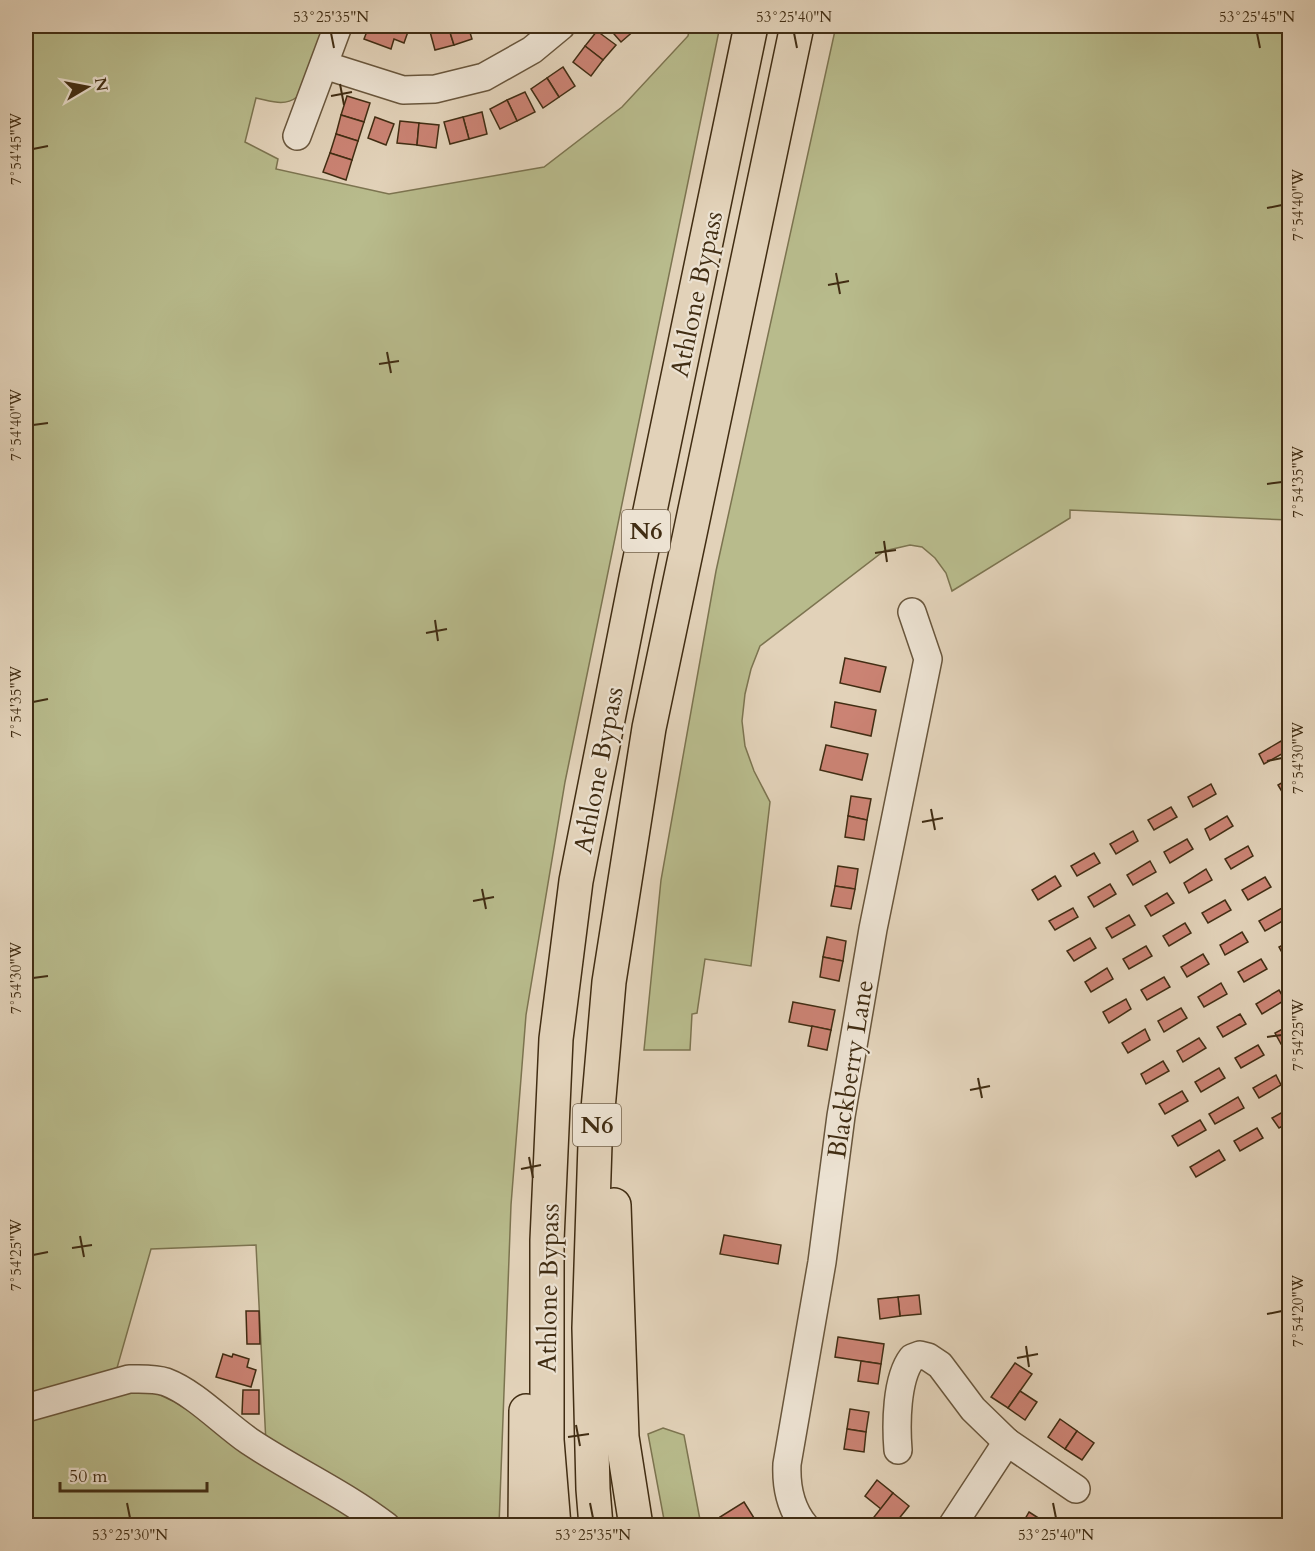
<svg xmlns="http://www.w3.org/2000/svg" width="1315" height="1551" font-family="Cardo,serif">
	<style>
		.green { fill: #b8bb8c; stroke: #7c7450; stroke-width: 1.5 }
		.building { fill: #cb8374; stroke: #412d13; stroke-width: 1.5 }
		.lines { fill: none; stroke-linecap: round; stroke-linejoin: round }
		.minor-casing { stroke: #69563c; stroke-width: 30 }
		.highway-casing { stroke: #412d13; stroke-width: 36 }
		.minor { stroke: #ece2d2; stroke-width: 27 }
		.highway { stroke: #e2d2b9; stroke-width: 33 }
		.ticks { fill: none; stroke: #412d13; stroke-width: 2 }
		.labels { text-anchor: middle; stroke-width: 4.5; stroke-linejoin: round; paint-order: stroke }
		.shield { fill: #ece2d2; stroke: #74634c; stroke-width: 1.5 }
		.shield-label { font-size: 24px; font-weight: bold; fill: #412d13 }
		.street-label { font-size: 26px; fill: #412d13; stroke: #ece2d2 }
		.neatline { fill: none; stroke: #412d13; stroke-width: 2 }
		.ticks-label { font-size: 15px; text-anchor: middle; fill: #412d13 }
	</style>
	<rect width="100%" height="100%" fill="#e2d2b9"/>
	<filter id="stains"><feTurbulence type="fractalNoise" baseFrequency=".00333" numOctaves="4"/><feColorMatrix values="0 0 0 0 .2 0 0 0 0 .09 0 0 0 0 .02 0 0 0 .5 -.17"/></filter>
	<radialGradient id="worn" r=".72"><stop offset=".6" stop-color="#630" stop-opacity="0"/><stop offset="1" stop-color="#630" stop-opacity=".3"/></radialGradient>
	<!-- green -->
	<g class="green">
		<path d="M 26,26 L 324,26 L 297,97 C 284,107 271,101 256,98 L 245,142 L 278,159 L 276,169 L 389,194 L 544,167 L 622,107 L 688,36 L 690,26 L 720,26 L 565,782 L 526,1015 L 511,1205 L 499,1525 L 395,1525 L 266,1443 L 256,1245 L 151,1249 L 115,1375 L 26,1399 Z"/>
		<path d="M 836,26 L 1289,26 L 1289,520 L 1070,510 L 1070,518 L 952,591 L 946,573 L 935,558 L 922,547 L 910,545 L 884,551 L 760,646 L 751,669 L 745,694 L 742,721 L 745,746 L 754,771 L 770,802 L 751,966 L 705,959 L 697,1013 L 692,1014 L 690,1050 L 644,1050 L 661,880 L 716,571 Z"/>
		<path d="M 129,1390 L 152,1391 L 175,1402 L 374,1526 L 26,1526 L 26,1420 Z"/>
		<path d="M 663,1428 L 684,1435 L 701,1525 L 665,1525 L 648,1434 Z"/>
	</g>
	<!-- building -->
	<g class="building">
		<path d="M 369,26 L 410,26 L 404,43 L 394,39 L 391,49 L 364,39 Z"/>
		<path d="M 438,26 L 448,26 L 454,45 L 435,50 L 429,28 Z"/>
		<path d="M 448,26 L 468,26 L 472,39 L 454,45 Z"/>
		<path d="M 607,26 L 633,26 L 636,29 L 621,42 Z"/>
		<path d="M 597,31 L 616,45 L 603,60 L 585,46 Z"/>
		<path d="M 585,46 L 603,60 L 591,76 L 573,62 Z"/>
		<path d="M 563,67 L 575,86 L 559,97 L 547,78 Z"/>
		<path d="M 547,78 L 559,97 L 543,108 L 531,89 Z"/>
		<path d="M 525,92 L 535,112 L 517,121 L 507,100 Z"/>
		<path d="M 347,96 L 370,103 L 364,122 L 341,115 Z"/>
		<path d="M 507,100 L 517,121 L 500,129 L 490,109 Z"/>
		<path d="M 482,112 L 487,134 L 469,139 L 463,117 Z"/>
		<path d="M 341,115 L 364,122 L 358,141 L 336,134 Z"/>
		<path d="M 375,117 L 394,124 L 386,145 L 368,138 Z"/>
		<path d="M 463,117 L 469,139 L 450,144 L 444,122 Z"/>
		<path d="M 400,121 L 419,123 L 417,145 L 397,143 Z"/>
		<path d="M 419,123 L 439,125 L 436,148 L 417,145 Z"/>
		<path d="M 336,134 L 358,141 L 352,160 L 330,153 Z"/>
		<path d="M 330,153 L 352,160 L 346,180 L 323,172 Z"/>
		<path d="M 845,658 L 886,667 L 880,692 L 840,683 Z"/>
		<path d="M 835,702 L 876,710 L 871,736 L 831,727 Z"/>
		<path d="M 1281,741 L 1287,751 L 1264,764 L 1259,754 Z"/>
		<path d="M 826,745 L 868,754 L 862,780 L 820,770 Z"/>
		<path d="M 1290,778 L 1290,792 L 1284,795 L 1278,785 Z"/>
		<path d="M 1211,784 L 1216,794 L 1193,807 L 1188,797 Z"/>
		<path d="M 851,796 L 871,799 L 867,820 L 848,816 Z"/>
		<path d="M 1171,807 L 1177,817 L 1154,830 L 1148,820 Z"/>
		<path d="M 848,816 L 867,820 L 864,840 L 845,837 Z"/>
		<path d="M 1227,816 L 1233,826 L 1210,840 L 1205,829 Z"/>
		<path d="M 1133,831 L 1138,841 L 1116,854 L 1110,844 Z"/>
		<path d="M 1187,839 L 1193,849 L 1170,863 L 1164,852 Z"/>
		<path d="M 1248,846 L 1253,856 L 1231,869 L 1225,859 Z"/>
		<path d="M 1094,853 L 1100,863 L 1077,876 L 1071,866 Z"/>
		<path d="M 1150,861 L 1156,872 L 1133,885 L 1127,875 Z"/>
		<path d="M 838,866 L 858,869 L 855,889 L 835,886 Z"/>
		<path d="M 1206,869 L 1212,880 L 1189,893 L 1184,883 Z"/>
		<path d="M 1055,876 L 1061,886 L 1038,900 L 1032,890 Z"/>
		<path d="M 1265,877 L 1271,887 L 1248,900 L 1242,890 Z"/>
		<path d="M 1110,884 L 1116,894 L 1094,907 L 1088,897 Z"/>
		<path d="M 835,886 L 855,889 L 851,909 L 831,906 Z"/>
		<path d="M 1167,893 L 1174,903 L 1151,916 L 1145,906 Z"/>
		<path d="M 1225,900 L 1231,910 L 1208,923 L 1202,913 Z"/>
		<path d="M 1073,908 L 1078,917 L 1055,930 L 1049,921 Z"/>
		<path d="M 1282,908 L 1288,918 L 1265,931 L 1259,921 Z"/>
		<path d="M 1129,915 L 1135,925 L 1112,938 L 1106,928 Z"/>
		<path d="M 1185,923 L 1191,933 L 1169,946 L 1163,936 Z"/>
		<path d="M 1242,932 L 1248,942 L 1225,955 L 1220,945 Z"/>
		<path d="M 827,937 L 846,941 L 843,961 L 823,957 Z"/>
		<path d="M 1090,938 L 1096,948 L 1074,961 L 1067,951 Z"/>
		<path d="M 1290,941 L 1290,955 L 1285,958 L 1279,947 Z"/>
		<path d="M 1146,946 L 1152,956 L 1129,969 L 1123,959 Z"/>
		<path d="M 1203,954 L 1209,964 L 1187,977 L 1181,967 Z"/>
		<path d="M 823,957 L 843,961 L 839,981 L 820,977 Z"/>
		<path d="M 1261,959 L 1267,969 L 1244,982 L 1238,972 Z"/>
		<path d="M 1107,968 L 1113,979 L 1091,992 L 1085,982 Z"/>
		<path d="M 1164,977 L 1170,987 L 1147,1000 L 1141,990 Z"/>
		<path d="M 1221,983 L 1227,994 L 1204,1007 L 1198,997 Z"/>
		<path d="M 1279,990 L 1285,1000 L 1262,1014 L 1256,1004 Z"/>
		<path d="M 1126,999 L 1131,1009 L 1109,1023 L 1103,1012 Z"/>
		<path d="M 793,1002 L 835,1010 L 831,1030 L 789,1022 Z"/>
		<path d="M 1181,1008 L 1187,1018 L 1164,1032 L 1158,1021 Z"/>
		<path d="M 1240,1014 L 1246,1024 L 1223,1037 L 1217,1027 Z"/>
		<path d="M 1290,1025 L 1290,1038 L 1281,1044 L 1275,1033 Z"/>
		<path d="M 812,1026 L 831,1030 L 827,1050 L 808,1046 Z"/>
		<path d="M 1145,1029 L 1150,1040 L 1128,1053 L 1122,1043 Z"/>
		<path d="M 1199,1038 L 1206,1048 L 1183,1062 L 1177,1051 Z"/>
		<path d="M 1258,1045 L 1264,1055 L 1241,1068 L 1235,1058 Z"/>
		<path d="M 1163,1061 L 1169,1071 L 1146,1084 L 1141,1074 Z"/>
		<path d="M 1219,1068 L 1225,1078 L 1201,1092 L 1195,1082 Z"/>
		<path d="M 1276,1075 L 1281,1085 L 1259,1098 L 1253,1088 Z"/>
		<path d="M 1182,1091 L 1188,1101 L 1165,1114 L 1159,1104 Z"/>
		<path d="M 1238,1097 L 1244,1108 L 1215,1124 L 1209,1114 Z"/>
		<path d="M 1290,1108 L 1290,1122 L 1279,1128 L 1272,1118 Z"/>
		<path d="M 1200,1120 L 1206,1130 L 1178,1146 L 1172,1136 Z"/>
		<path d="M 1257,1128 L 1263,1138 L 1240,1151 L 1234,1141 Z"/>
		<path d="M 1219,1150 L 1225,1160 L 1196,1177 L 1190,1167 Z"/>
		<path d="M 724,1235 L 781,1245 L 778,1264 L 720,1254 Z"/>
		<path d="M 919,1295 L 921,1314 L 900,1316 L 898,1297 Z"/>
		<path d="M 898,1297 L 900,1316 L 880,1319 L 878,1299 Z"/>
		<path d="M 246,1311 L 259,1311 L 260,1344 L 247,1344 Z"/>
		<path d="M 838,1337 L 884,1344 L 881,1364 L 835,1357 Z"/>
		<path d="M 223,1354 L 232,1357 L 233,1354 L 249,1359 L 247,1367 L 256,1370 L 251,1387 L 216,1377 Z"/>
		<path d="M 861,1361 L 881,1364 L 878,1384 L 858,1381 Z"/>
		<path d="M 1015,1363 L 1032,1374 L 1008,1408 L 991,1397 Z"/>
		<path d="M 243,1390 L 259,1390 L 259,1414 L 242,1414 Z"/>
		<path d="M 1020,1391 L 1037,1402 L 1025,1420 L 1008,1408 Z"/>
		<path d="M 850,1409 L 869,1412 L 866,1432 L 847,1429 Z"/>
		<path d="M 1060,1419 L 1077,1431 L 1065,1449 L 1048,1437 Z"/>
		<path d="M 847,1429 L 866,1432 L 864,1452 L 844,1449 Z"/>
		<path d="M 1077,1431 L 1094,1443 L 1082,1460 L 1065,1449 Z"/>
		<path d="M 877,1480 L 893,1493 L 881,1509 L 865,1496 Z"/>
		<path d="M 893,1493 L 909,1506 L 893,1526 L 867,1526 Z"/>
		<path d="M 744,1502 L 759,1526 L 726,1526 L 720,1517 Z"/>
		<path d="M 1029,1512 L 1048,1524 L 1047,1526 L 1021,1526 Z"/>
	</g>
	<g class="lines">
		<defs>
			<g id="minor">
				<path d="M 324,65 L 403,90 L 435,89 L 484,77 L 532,50 L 561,26"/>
				<path d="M 297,136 L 338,26"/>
				<path d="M 26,1408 L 129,1379 C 142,1379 154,1378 166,1382 C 195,1393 223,1423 249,1441 C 294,1471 343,1493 386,1526"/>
				<path d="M 898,1450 C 896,1425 896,1379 912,1358 L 920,1355 L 928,1357 L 940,1365 L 973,1409 L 1007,1442"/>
				<path d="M 805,1526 C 790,1508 786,1487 787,1464 L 822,1262 L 841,1116 L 873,929 L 928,659 L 912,612"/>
				<path d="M 952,1526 L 1007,1442 L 1076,1489"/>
			</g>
			<g id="highway">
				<path d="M 614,1205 L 622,1437 L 636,1526"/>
				<path d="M 525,1526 L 526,1411"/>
				<path d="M 554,1526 L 547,1440 L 547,1240 L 556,1039 L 576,881 L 636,578 L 751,26"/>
				<path d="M 596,1526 L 593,1489 L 589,1328 L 595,1144 L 609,982 L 649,728 L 797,26"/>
			</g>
		</defs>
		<!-- minor casing -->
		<use href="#minor" class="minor-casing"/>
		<!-- highway casing -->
		<use href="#highway" class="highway-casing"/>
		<!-- minor -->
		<use href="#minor" class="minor"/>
		<!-- highway -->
		<use href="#highway" class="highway"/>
	</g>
	<!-- ticks -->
	<path class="ticks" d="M 331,33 L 334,48M 794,33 L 797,48M 1257,33 L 1260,48M 340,84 L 344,105M 331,96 L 352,92M 33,149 L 48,146M 1267,208 L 1282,205M 836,273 L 840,294M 828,285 L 849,281M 387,352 L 391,373M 379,364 L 399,361M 33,425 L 48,423M 1267,484 L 1282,482M 884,541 L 887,562M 875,553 L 896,550M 435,620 L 438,641M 426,633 L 447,629M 33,702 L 48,699M 1267,761 L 1282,758M 931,809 L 935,830M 922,822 L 943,818M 482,889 L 486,909M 473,901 L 494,897M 33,978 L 48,976M 1267,1037 L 1282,1035M 978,1078 L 982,1098M 970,1090 L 990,1086M 529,1157 L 533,1178M 521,1169 L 541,1165M 80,1236 L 84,1257M 72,1248 L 92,1245M 33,1255 L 48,1252M 1267,1314 L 1282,1311M 1026,1346 L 1029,1367M 1017,1358 L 1038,1354M 576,1425 L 580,1446M 568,1437 L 589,1434M 127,1503 L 130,1518M 590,1503 L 593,1518M 1053,1503 L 1056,1518"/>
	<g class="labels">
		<!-- shield labels -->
		<g class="shield">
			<rect x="622" y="510" width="48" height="42" rx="4.5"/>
			<rect x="573" y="1104" width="48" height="42" rx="4.5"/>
		</g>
		<g class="shield-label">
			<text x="646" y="539">N6</text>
			<text x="597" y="1133">N6</text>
		</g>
		<!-- street labels -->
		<g class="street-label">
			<text transform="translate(696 294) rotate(-78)" y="9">Athlone Bypass</text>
			<text transform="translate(598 770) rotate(-79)" y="9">Athlone Bypass</text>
			<text transform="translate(850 1069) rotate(-81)" y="9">Blackberry Lane</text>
			<text transform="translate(548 1288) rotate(-89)" y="9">Athlone Bypass</text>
		</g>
	</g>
	<!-- margin -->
	<rect width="1315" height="1551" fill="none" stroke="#e2d2b9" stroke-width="66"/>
	<!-- north arrow -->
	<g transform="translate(87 87) rotate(80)" stroke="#ece2d2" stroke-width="4.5" paint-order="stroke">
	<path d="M0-4.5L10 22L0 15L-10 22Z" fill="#412d13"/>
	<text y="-9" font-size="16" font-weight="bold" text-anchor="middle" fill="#412d13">N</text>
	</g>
	<!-- scale -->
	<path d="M60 1482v9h147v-9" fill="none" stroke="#412d13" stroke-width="3"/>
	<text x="69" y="1482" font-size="18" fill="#412d13" stroke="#ece2d2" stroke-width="4.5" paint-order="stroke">50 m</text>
	<rect x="33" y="33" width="1249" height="1485" class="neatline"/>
	<g class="ticks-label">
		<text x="331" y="22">53°25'35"N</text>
		<text x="794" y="22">53°25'40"N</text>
		<text x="1257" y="22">53°25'45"N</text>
		<text transform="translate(16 149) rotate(-90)" y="5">7°54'45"W</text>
		<text transform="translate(1298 205) rotate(-90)" y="5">7°54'40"W</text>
		<text transform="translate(16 425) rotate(-90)" y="5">7°54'40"W</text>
		<text transform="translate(1298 482) rotate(-90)" y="5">7°54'35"W</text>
		<text transform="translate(16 702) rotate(-90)" y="5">7°54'35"W</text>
		<text transform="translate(1298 758) rotate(-90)" y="5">7°54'30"W</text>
		<text transform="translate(16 978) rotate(-90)" y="5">7°54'30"W</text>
		<text transform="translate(1298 1035) rotate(-90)" y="5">7°54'25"W</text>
		<text transform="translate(16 1255) rotate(-90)" y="5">7°54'25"W</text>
		<text transform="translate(1298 1311) rotate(-90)" y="5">7°54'20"W</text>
		<text x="130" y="1540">53°25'30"N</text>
		<text x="593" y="1540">53°25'35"N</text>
		<text x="1056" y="1540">53°25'40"N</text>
	</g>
	<rect width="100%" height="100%" filter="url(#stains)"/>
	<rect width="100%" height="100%" fill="url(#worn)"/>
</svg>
